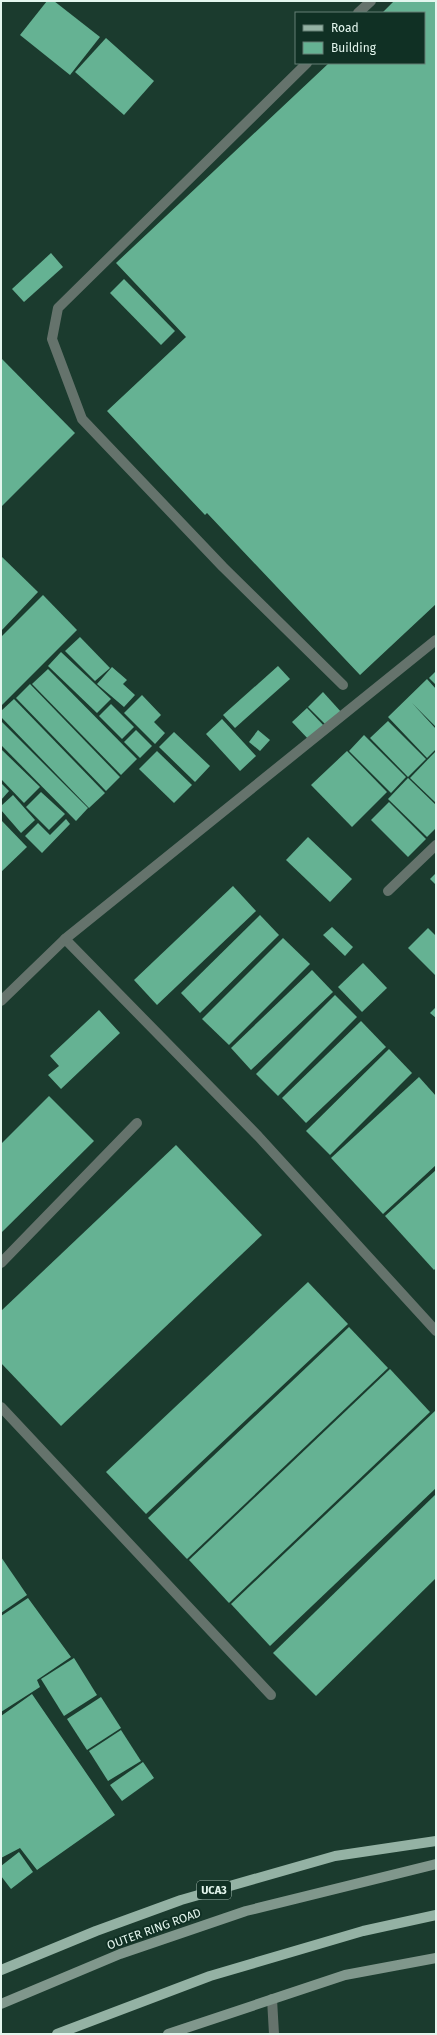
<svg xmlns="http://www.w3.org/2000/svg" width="437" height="2035" font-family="'Fira Sans',sans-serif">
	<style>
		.building { fill: #65b293 }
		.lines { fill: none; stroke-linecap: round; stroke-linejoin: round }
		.lane { stroke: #65736c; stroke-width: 10 }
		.street { stroke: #65736c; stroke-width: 10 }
		.secondary { stroke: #80978c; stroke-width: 10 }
		.primary { stroke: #94b2a4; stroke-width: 10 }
		.labels { text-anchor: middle; stroke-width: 4; stroke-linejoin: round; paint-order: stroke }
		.shield { fill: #103024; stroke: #a4bbb1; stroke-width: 1 }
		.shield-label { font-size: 11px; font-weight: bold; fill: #e4f6ee }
		.street-label { font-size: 12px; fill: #e4f6ee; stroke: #103024 }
	</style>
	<rect width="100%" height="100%" fill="#1b3b2e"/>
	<!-- building -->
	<g class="building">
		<path d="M 47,1 L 54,1 L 100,37 L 70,75 L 20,35 Z"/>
		<path d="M 394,1 L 436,1 L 436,604 L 360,675 L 207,513 L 205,515 L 107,411 L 186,337 L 116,263 L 329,63 L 424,63 L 424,13 L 382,13 Z"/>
		<path d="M 106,38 L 154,81 L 124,115 L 75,72 Z"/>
		<path d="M 51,253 L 63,267 L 24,302 L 12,289 Z"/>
		<path d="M 124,279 L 175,331 L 161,345 L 110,293 Z"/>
		<path d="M 1,358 L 75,433 L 1,507 Z"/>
		<path d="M 1,556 L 38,592 L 1,631 Z"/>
		<path d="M 43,595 L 77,630 L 1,706 L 1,637 Z"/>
		<path d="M 80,637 L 110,668 L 95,681 L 65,651 Z"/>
		<path d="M 61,652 L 111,699 L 97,713 L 48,666 Z"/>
		<path d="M 278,666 L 290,679 L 235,728 L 223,715 Z"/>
		<path d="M 112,667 L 127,680 L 123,684 L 135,695 L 124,707 L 97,684 Z"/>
		<path d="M 48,669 L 137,759 L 121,775 L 32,684 Z"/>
		<path d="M 436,671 L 436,685 L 429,678 Z"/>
		<path d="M 427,679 L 436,689 L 436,727 L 412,703 L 436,729 L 436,749 L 427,758 L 388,717 Z"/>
		<path d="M 30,684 L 120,777 L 106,791 L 16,698 Z"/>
		<path d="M 323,692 L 342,713 L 328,727 L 308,707 Z"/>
		<path d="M 142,695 L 161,715 L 154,722 L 165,733 L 155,744 L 124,713 Z"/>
		<path d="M 14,699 L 105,793 L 89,808 L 1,717 L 1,711 Z"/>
		<path d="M 111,704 L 134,727 L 122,739 L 99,716 Z"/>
		<path d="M 307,708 L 326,728 L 311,742 L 292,722 Z"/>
		<path d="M 222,719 L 256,756 L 240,771 L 206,734 Z"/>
		<path d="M 1,721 L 88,808 L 76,821 L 1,745 Z"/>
		<path d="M 388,721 L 426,759 L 408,777 L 370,738 Z"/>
		<path d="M 136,730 L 152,746 L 140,758 L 124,742 Z"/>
		<path d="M 258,730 L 270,740 L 260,751 L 249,742 Z"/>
		<path d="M 174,732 L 210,766 L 195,782 L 159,747 Z"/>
		<path d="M 364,735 L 406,777 L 391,793 L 349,751 Z"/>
		<path d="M 1,749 L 40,787 L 24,803 L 1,779 Z"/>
		<path d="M 157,751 L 192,785 L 174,803 L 139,769 Z"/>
		<path d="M 347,751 L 387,792 L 352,827 L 311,785 Z"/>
		<path d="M 436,751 L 436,803 L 410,778 Z"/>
		<path d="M 408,778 L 436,805 L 436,828 L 427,837 L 388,799 Z"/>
		<path d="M 1,783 L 9,791 L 1,800 Z"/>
		<path d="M 41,792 L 65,814 L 49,830 L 26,807 Z"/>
		<path d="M 13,795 L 35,820 L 21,833 L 1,810 L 1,806 Z"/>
		<path d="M 389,802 L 426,839 L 408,857 L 371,820 Z"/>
		<path d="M 66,819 L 70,824 L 42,853 L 25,836 L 38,823 L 50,835 Z"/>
		<path d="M 1,820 L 27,847 L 1,872 Z"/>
		<path d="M 308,837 L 352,879 L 330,902 L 286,860 Z"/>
		<path d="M 436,873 L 436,885 L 430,879 Z"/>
		<path d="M 233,886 L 256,911 L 157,1005 L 134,980 Z"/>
		<path d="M 260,915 L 279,935 L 200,1013 L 181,993 Z"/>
		<path d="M 332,927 L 353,947 L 345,956 L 323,935 Z"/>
		<path d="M 428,928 L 436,936 L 436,976 L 408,948 Z"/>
		<path d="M 283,938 L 310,964 L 229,1045 L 202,1019 Z"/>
		<path d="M 363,963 L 387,988 L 362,1012 L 338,987 Z"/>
		<path d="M 312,970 L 333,992 L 251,1070 L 231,1048 Z"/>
		<path d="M 335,995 L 357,1017 L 278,1096 L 256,1074 Z"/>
		<path d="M 436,1007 L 436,1018 L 430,1013 Z"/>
		<path d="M 99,1010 L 120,1033 L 61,1089 L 48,1075 L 59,1066 L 50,1056 Z"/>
		<path d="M 361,1021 L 386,1047 L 306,1123 L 282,1098 Z"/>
		<path d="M 389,1049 L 412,1073 L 330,1155 L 306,1131 Z"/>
		<path d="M 419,1077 L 436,1096 L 436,1165 L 383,1214 L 331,1158 Z"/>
		<path d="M 49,1096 L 94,1141 L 1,1233 L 1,1144 Z"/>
		<path d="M 176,1145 L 262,1235 L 61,1426 L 1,1363 L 1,1311 Z"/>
		<path d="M 436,1170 L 436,1268 L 434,1270 L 385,1216 Z"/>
		<path d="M 308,1282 L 348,1324 L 146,1514 L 106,1472 Z"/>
		<path d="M 349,1327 L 388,1368 L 187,1559 L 148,1518 Z"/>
		<path d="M 390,1369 L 430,1412 L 229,1603 L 189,1560 Z"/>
		<path d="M 436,1410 L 436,1488 L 270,1646 L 231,1604 Z"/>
		<path d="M 436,1494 L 436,1578 L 316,1696 L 273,1653 Z"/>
		<path d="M 1,1557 L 27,1595 L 1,1613 Z"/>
		<path d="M 28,1598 L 71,1657 L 37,1680 L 40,1687 L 1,1712 L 1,1616 Z"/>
		<path d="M 74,1658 L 97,1695 L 64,1716 L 41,1679 Z"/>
		<path d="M 32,1694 L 115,1815 L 37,1870 L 20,1848 L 1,1858 L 1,1716 Z"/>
		<path d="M 101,1697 L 121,1728 L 87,1750 L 67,1719 Z"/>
		<path d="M 121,1730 L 141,1761 L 108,1781 L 89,1751 Z"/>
		<path d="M 143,1762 L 154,1778 L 122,1801 L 110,1785 Z"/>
		<path d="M 19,1852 L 33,1872 L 11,1889 L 1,1876 L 1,1866 Z"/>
	</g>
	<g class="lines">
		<!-- lane -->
		<g class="lane">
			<path d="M 358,13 L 371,1"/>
			<path d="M 307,63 L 58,308 L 52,339 L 82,419 L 223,567 L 343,685"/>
			<path d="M 388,891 L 436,845"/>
			<path d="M 1,1001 L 65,939 L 258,1136 L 436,1331"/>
			<path d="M 1,1263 L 137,1123"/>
			<path d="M 1,1407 L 271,1695"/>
			<path d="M 272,1999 L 274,2034"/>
		</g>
		<!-- street -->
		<path class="street" d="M 65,939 L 436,640"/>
		<!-- secondary -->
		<g class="secondary">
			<path d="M 1,2004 L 120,1954 L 246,1911 L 436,1864"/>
			<path d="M 168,2034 L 345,1975 L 436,1958"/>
		</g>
		<!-- primary -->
		<g class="primary">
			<path d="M 1,1970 L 96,1931 L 181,1900 L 335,1856 L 436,1841"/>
			<path d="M 57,2034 L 210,1976 L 363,1931 L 436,1915"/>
		</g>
	</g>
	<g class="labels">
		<!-- shield labels -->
		<rect class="shield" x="197" y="1881" width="34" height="18" rx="3"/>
		<g class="shield-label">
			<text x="214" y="1894">UCA3</text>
		</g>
		<!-- street labels -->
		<g class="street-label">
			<text transform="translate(154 1929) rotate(-20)" y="4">OUTER RING ROAD</text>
		</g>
	</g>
	<!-- border -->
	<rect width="437" height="2035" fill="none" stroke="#e4f6ee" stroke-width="4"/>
	<!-- legend -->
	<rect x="295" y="12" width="130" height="52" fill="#103024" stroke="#657f75"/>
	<rect x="303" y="25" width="20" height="6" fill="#94b2a4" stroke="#657f75"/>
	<text x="331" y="32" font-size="12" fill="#e4f6ee">Road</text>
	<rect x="303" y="42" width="20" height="12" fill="#65b293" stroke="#657f75"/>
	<text x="331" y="52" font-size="12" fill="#e4f6ee">Building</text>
</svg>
